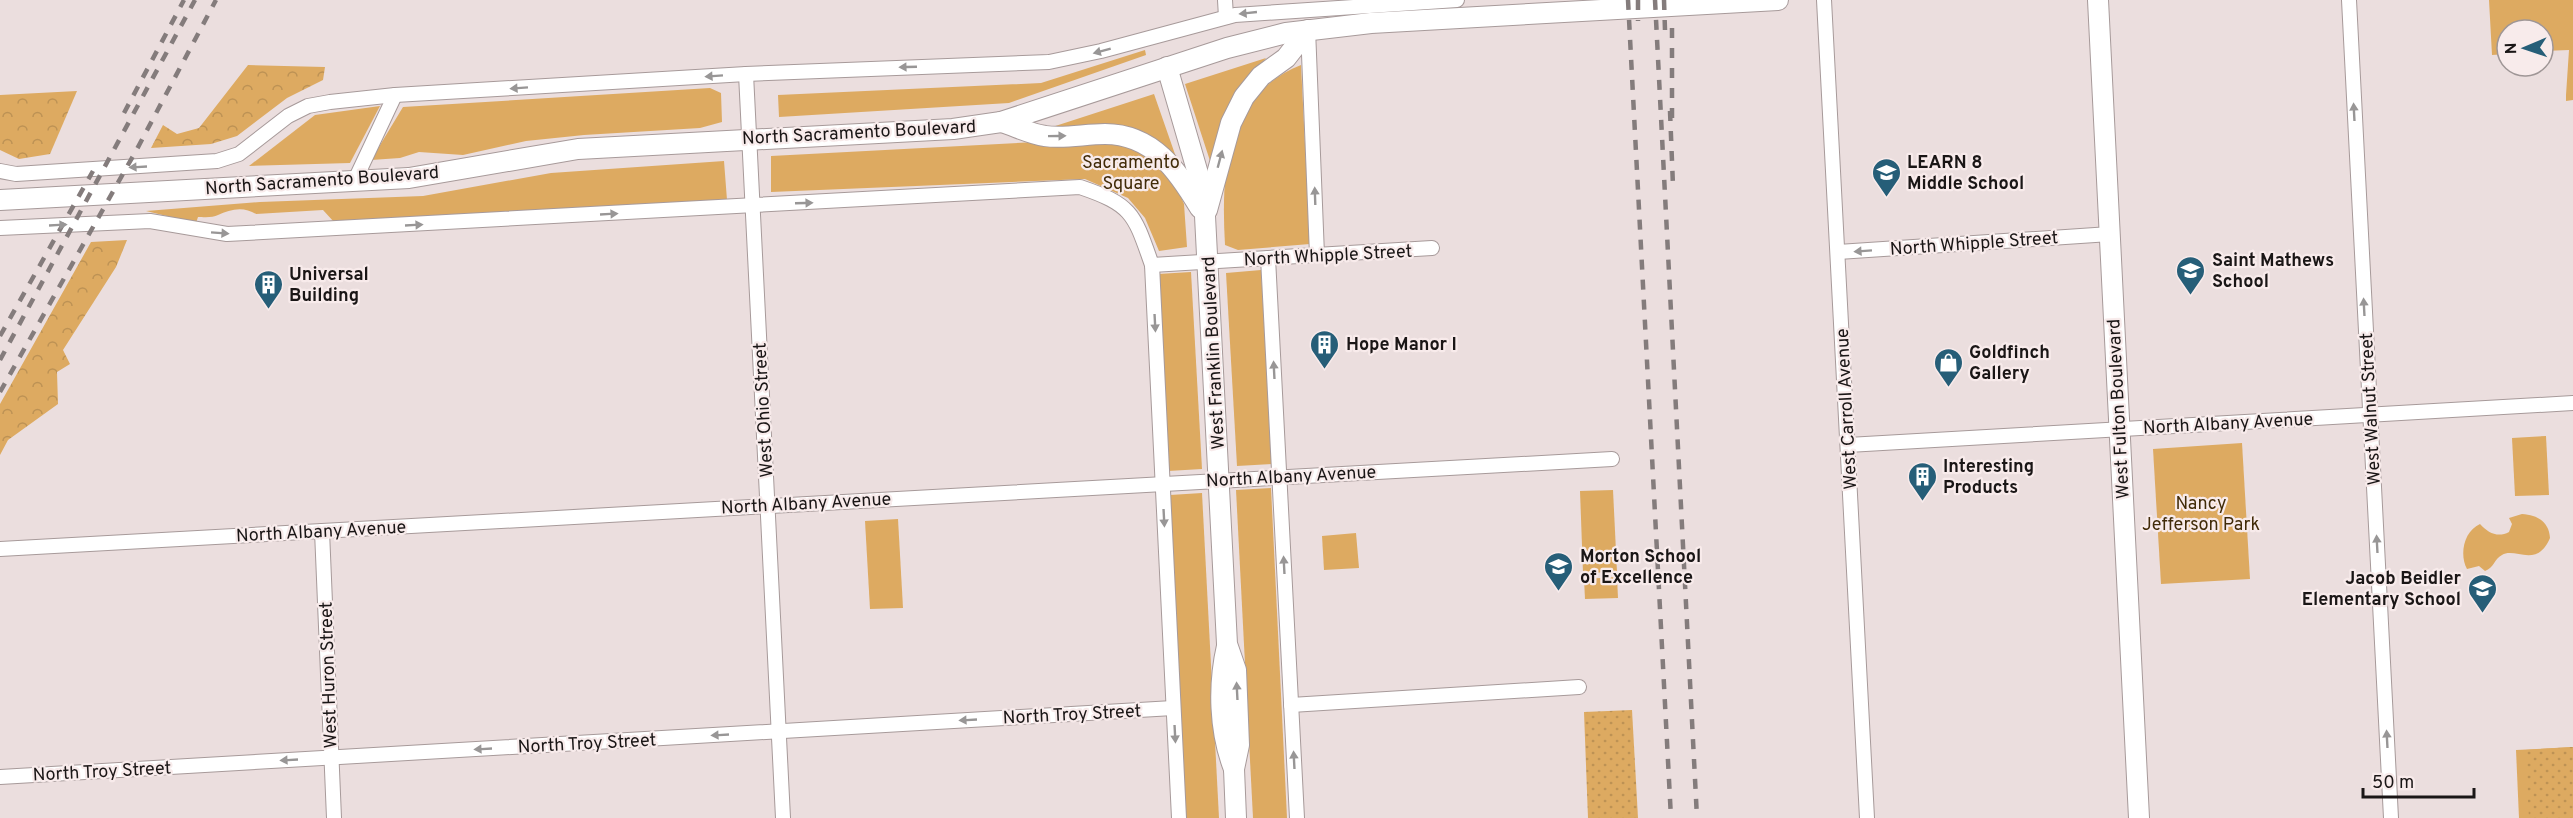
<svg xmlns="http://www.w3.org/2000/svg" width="2573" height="818" font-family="Overpass,sans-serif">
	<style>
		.green { fill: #ddaa61 }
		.forest { fill: url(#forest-crowns) }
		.garden { fill: url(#garden-dots) }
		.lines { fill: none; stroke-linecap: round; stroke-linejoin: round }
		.street-casing { stroke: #a79a9a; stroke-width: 16 }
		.secondary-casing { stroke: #a79a9a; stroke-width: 22 }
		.street { stroke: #fff; stroke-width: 14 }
		.secondary { stroke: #fff; stroke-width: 20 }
		.rail { stroke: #847c7c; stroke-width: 4.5; stroke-dasharray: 10 10; stroke-linecap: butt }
		.oneway { fill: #989696 }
		.labels { text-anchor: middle; stroke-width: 4.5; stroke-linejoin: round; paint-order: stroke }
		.street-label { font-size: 18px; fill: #1a1616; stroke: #f8ebeb }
		.park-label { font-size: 18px; fill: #412b08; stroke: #f8ebeb }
		.poi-label { font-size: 18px; font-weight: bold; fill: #1a1616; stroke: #f8ebeb; text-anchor: start }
	</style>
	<defs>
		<pattern id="forest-crowns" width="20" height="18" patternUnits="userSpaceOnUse" patternTransform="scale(1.5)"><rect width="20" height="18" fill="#ddaa61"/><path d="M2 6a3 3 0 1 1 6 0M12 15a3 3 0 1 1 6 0" fill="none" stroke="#bd9254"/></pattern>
		<pattern id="garden-dots" width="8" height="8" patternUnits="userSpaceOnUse" patternTransform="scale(1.5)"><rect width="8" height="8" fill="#ddaa61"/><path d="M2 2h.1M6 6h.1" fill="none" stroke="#bd9254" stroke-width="1.8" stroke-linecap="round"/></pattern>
	</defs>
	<rect width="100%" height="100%" fill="#ebdede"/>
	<!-- green -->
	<g class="green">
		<path d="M 2489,0 L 2573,0 L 2573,100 L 2566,101 L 2566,95 L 2569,50 L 2543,51 L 2543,30 L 2507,30 L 2507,54 L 2492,55 Z"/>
		<path d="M 1145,50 L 1146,55 L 1009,103 L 779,117 L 778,95 L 1041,83 Z"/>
		<path d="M 1266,58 L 1249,80 L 1212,167 L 1185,84 Z"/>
		<path d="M 1301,65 L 1310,244 L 1238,250 L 1225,245 C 1221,173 1224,96 1301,65 Z"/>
		<path d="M 710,88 L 721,93 L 722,122 L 700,128 L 584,135 L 526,141 L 463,155 L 419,152 L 400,158 L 371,160 L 403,107 Z"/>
		<path d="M 1154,94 L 1177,160 L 1141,134 L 1043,130 Z"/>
		<path d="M 380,106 L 350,163 L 249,166 L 315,115 Z"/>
		<path d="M 1056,141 L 1118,142 L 1147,152 L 1174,180 L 1184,204 L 1187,247 L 1159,251 L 1145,218 L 1128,198 L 1085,179 L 771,192 L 771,156 Z"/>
		<path d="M 724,161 L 727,200 L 334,222 L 323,210 L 256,214 C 244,206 230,209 218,215 C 213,218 203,217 198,217 L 196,223 L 146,211 L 260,202 L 423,196 L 551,173 Z"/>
		<path d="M 1261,270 L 1272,464 L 1237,466 L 1226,273 Z"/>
		<path d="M 1191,272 L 1202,469 L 1168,471 L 1158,274 Z"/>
		<path d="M 2546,436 L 2549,495 L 2515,496 L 2512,438 Z"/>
		<path d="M 2242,443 L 2250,579 L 2161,584 L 2153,449 Z"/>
		<path d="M 1271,488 L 1287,818 L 1253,818 L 1236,490 Z"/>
		<path d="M 1613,490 L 1617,572 L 1583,573 L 1580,491 Z"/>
		<path d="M 1202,493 L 1219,818 L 1185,818 L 1170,495 Z"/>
		<path d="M 2522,514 C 2537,515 2549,521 2550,538 C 2537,569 2515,547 2502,555 C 2494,559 2494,568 2485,571 L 2479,566 L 2467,569 C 2459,554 2464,531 2480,524 C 2488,533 2498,538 2509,532 L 2512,524 L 2509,518 Z"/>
		<path d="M 898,519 L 903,608 L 870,609 L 865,521 Z"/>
		<path d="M 1356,533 L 1359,568 L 1324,570 L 1322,536 Z"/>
		<path d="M 1617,577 L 1618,598 L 1585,599 L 1584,579 Z"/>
		<path d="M 2573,747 L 2573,818 L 2519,818 L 2516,750 Z"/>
	</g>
	<!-- forest -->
	<g class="forest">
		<path d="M 248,65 L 325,67 L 323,80 L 287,98 L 237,136 L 211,144 L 151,148 L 163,125 L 177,134 L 199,128 Z"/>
		<path d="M 77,91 L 50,154 L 19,159 L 0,150 L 0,95 Z"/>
		<path d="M 127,240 L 116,267 L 63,350 L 70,364 L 57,372 L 58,404 L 8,440 L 0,455 L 0,404 L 91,242 Z"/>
	</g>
	<!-- garden -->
	<g class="garden">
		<path d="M 1632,710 L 1638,818 L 1588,818 L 1584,712 Z"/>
		<path d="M 2573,747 L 2573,818 L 2529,818 L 2525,750 Z"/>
	</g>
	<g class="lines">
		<defs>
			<g id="street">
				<path d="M 1225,0 L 1226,17"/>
				<path d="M 1824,0 L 1867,818"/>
				<path d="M 2349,0 L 2391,818"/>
				<path d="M 1308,29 L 1317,255"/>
				<path d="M 746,74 L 783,818"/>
				<path d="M 0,171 L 16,174 L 217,161 L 239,154 L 288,116 L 308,106 L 330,102 L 395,95 L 746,74 L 1049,62 L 1101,51 L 1235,15 L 1457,0"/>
				<path d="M 355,180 L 395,95"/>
				<path d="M 0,228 L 150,221 L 227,234 L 1080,187 C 1133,205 1134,214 1152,265 L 1179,818"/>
				<path d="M 1838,252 L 2110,234"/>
				<path d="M 1268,258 L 1297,818"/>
				<path d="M 1152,265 L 1432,248"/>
				<path d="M 1848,445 L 2573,403"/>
				<path d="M 322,531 L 334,818"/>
				<path d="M 0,549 L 1612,459"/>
				<path d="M 1291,705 L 1579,687"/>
				<path d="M 0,777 L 1173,708"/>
			</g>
			<g id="secondary">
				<path d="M 2098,0 L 2139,818"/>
				<path d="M 1167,67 L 1199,177 L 1205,216 L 1227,644 L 1236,670 L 1239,745 L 1234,769 L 1236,818"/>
				<path d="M 1001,122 C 1015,126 1030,134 1045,136 C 1064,139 1085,134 1105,134 C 1153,134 1178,171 1200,208"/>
				<path d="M 0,200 L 409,178 L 578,149 L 953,129 L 1001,122 L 1227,48 L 1286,33 L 1371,23 L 1778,0"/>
				<path d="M 1207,210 L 1231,123 L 1244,97 L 1261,76 L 1286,58 L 1308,30"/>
				<path d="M 1227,646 C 1218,685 1219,731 1234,769"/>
			</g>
		</defs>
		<!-- street casing -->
		<use href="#street" class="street-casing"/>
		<!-- secondary casing -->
		<use href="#secondary" class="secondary-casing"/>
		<!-- street -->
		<use href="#street" class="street"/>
		<!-- secondary -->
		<use href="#secondary" class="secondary"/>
		<!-- rail -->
		<g class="rail">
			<path d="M 1628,0 L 1671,818"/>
			<path d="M 1638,0 L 1638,21"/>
			<path d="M 1655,0 L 1697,818"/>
			<path d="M 1664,0 L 1665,30"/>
			<path d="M 1670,111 L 1673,186"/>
			<path d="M 124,113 L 184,0"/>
			<path d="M 1672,118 L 1672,19"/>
			<path d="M 0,336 L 93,171"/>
			<path d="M 0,360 L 195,0"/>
			<path d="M 0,392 L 137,149 L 216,0"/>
		</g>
	</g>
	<!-- one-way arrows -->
	<defs><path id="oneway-solid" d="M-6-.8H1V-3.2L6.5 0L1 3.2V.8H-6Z" transform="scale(1.5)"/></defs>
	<g class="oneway">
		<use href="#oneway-solid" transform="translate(1248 13) rotate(174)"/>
		<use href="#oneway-solid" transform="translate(1102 51) rotate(165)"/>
		<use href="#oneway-solid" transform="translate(908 67) rotate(178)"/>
		<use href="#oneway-solid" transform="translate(714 76) rotate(176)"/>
		<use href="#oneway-solid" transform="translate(519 88) rotate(176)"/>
		<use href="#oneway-solid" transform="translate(2354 112) rotate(-93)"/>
		<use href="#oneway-solid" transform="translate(1057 136) rotate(-1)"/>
		<use href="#oneway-solid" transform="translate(1220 159) rotate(-75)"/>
		<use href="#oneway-solid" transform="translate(138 167) rotate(177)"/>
		<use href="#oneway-solid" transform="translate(1315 196) rotate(-92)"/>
		<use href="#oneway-solid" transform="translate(804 203) rotate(-2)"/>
		<use href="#oneway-solid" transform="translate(609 214) rotate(-3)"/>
		<use href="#oneway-solid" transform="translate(58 225) rotate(-3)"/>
		<use href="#oneway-solid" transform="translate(414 225) rotate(-3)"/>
		<use href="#oneway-solid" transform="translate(220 233) rotate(4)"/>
		<use href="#oneway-solid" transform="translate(1863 251) rotate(176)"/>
		<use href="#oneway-solid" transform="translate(2364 307) rotate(-93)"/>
		<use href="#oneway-solid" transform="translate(1155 323) rotate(87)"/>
		<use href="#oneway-solid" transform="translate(1274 370) rotate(-93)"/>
		<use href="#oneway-solid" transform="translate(1164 518) rotate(87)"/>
		<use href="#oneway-solid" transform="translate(2377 544) rotate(-93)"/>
		<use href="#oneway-solid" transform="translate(1284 565) rotate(-93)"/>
		<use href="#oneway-solid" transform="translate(1237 691) rotate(-93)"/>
		<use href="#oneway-solid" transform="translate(968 720) rotate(177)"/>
		<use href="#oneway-solid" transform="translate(1175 734) rotate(87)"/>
		<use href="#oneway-solid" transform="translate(720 735) rotate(177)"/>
		<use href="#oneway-solid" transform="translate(2387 739) rotate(-93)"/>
		<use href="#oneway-solid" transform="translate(483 749) rotate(177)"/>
		<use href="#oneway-solid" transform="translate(289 760) rotate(177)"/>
		<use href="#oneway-solid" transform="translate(1294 760) rotate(-93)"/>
	</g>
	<!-- icons -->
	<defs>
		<symbol id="school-pin" viewBox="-11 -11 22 30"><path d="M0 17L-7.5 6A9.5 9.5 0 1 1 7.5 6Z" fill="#265e78" stroke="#f8ebeb"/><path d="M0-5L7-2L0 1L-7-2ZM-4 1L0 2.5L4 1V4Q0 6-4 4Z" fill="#fff"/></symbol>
		<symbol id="building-pin" viewBox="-11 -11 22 30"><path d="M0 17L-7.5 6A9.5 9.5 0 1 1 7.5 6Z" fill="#265e78" stroke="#f8ebeb"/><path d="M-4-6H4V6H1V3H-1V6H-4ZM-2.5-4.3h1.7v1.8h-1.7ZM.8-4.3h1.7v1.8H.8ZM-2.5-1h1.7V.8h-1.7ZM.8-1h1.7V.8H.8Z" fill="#fff"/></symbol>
		<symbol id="shop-pin" viewBox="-11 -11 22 30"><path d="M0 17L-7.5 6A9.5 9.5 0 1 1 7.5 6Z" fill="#265e78" stroke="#f8ebeb"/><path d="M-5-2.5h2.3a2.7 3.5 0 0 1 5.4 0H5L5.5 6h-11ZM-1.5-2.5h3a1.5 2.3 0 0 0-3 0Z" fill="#fff"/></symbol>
	</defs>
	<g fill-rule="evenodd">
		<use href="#school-pin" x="1870" y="156" width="33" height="45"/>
		<use href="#school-pin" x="2174" y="254" width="33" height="45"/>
		<use href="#building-pin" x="252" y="268" width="33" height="45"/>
		<use href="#building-pin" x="1308" y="328" width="33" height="45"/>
		<use href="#shop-pin" x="1932" y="346" width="33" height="45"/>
		<use href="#building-pin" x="1906" y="460" width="33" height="45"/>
		<use href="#school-pin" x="1542" y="550" width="33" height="45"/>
		<use href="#school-pin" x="2466" y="572" width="33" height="45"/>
	</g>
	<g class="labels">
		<!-- street labels -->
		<g class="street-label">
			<text transform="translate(859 132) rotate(-3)" y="6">North Sacramento Boulevard</text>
			<text transform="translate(322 180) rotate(-4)" y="6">North Sacramento Boulevard</text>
			<text transform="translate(1974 243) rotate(-4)" y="6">North Whipple Street</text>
			<text transform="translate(1328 255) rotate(-3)" y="6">North Whipple Street</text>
			<text transform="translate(1213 353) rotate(-93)" y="6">West Franklin Boulevard</text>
			<text transform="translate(1846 409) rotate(-93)" y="6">West Carroll Avenue</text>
			<text transform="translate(2118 409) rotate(-93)" y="6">West Fulton Boulevard</text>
			<text transform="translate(2370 409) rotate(-93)" y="6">West Walnut Street</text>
			<text transform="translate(763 410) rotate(-93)" y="6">West Ohio Street</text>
			<text transform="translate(2228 423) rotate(-3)" y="6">North Albany Avenue</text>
			<text transform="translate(1291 476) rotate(-3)" y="6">North Albany Avenue</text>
			<text transform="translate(806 503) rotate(-3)" y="6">North Albany Avenue</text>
			<text transform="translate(321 531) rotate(-3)" y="6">North Albany Avenue</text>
			<text transform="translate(328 675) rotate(-92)" y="6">West Huron Street</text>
			<text transform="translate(1072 714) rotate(-3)" y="6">North Troy Street</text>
			<text transform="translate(587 743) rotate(-3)" y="6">North Troy Street</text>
			<text transform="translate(102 771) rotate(-3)" y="6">North Troy Street</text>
		</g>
		<!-- park labels -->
		<g class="park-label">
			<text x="1131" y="168">Sacramento<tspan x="1131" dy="21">Square</tspan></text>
			<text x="2201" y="509">Nancy<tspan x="2201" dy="21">Jefferson Park</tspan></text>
		</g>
		<!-- poi labels -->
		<g class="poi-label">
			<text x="1907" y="168">LEARN 8<tspan x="1907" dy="21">Middle School</tspan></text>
			<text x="2212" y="266">Saint Mathews<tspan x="2212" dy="21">School</tspan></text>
			<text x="289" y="280">Universal<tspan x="289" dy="21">Building</tspan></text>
			<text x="1346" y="350">Hope Manor I</text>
			<text x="1969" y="358">Goldfinch<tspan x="1969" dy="21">Gallery</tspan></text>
			<text x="1943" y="472">Interesting<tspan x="1943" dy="21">Products</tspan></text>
			<text x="1580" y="562">Morton School<tspan x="1580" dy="21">of Excellence</tspan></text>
			<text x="2461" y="584" text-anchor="end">Jacob Beidler<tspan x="2461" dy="21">Elementary School</tspan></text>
		</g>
	</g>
	<!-- north arrow -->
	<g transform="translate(2525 48) rotate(268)"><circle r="28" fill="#f8ebeb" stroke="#9f9696" stroke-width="1.5"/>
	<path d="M0-4.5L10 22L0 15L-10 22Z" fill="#265e78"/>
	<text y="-9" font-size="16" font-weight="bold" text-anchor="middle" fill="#1a1616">N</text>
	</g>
	<!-- scale -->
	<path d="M2363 788v9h111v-9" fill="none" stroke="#1a1616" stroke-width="3"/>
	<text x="2372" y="788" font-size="18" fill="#1a1616" stroke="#f8ebeb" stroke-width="4.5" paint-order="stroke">50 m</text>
</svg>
